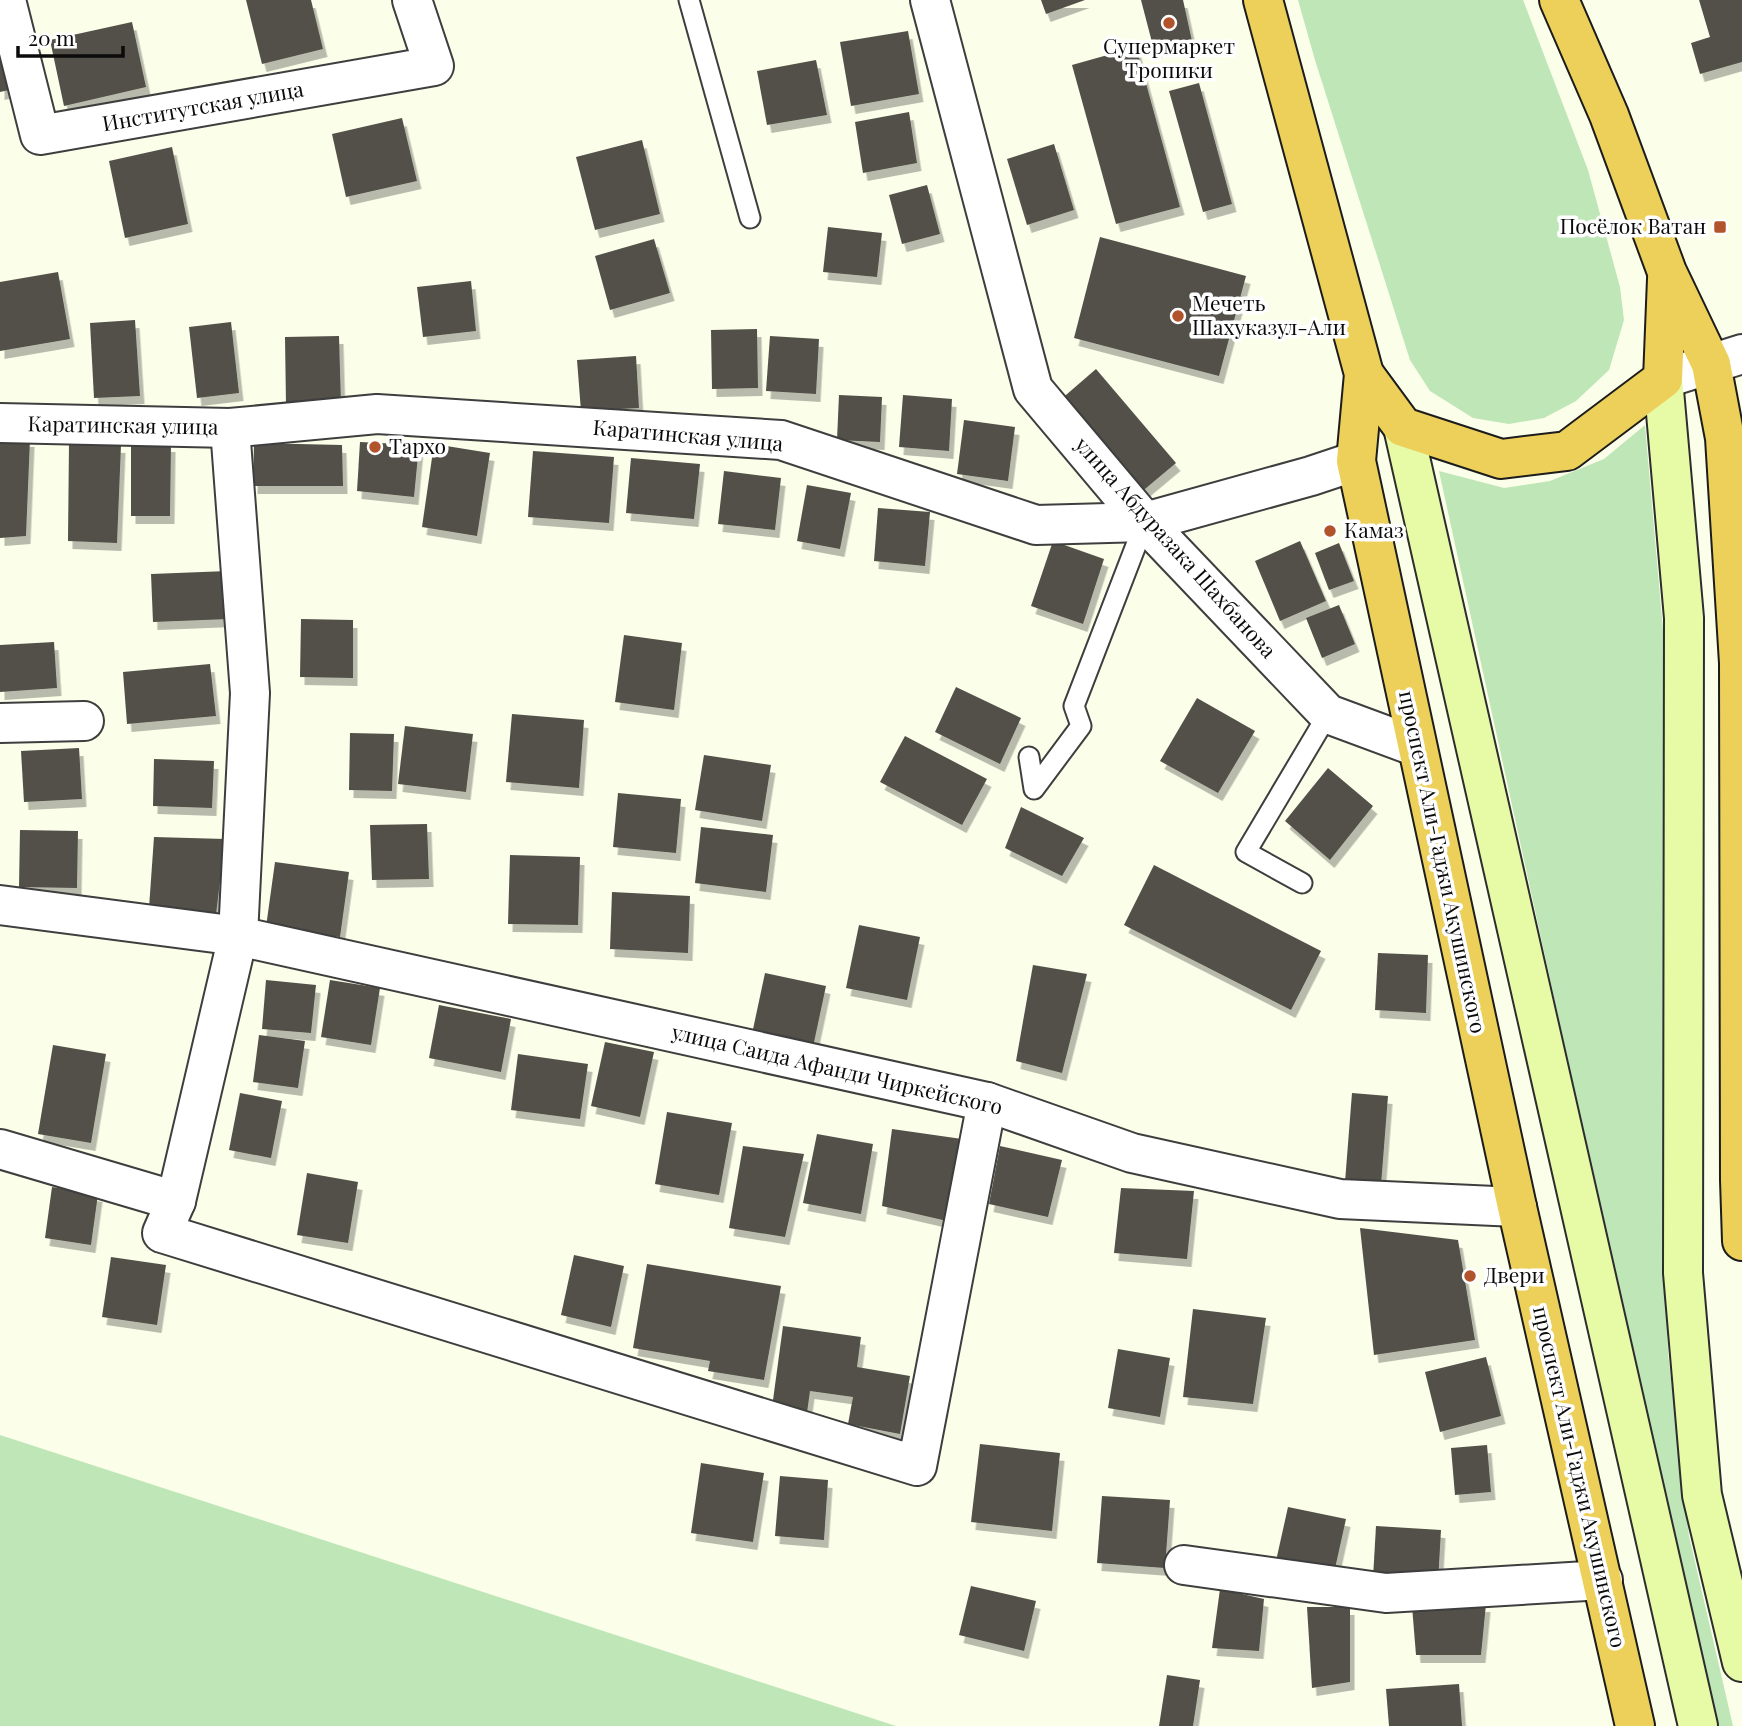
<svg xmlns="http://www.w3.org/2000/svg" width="1742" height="1726" font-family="'Playfair Display',serif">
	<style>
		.green { fill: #bee6b6 }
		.building { fill: #535048; filter: url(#shadow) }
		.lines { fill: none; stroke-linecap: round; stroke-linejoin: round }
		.lane-casing { stroke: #3e3e3e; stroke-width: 23 }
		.street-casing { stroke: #3e3e3e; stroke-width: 42 }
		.secondary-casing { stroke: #2d2d2d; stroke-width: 42 }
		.highway-casing { stroke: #1c1c1c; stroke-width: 42 }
		.lane { stroke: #fff; stroke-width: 19 }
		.street { stroke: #fff; stroke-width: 38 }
		.secondary { stroke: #e7fba7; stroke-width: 38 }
		.highway { stroke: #edd059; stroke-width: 38 }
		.poi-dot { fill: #b2542b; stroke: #fff; stroke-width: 2.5 }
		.labels { text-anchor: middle; stroke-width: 7; stroke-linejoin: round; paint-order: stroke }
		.poi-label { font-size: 21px; fill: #0b0b0b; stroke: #fff; text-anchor: start }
		.street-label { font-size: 21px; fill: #0b0b0b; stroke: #fff }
	</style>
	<defs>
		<filter id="shadow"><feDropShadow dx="4.5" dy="8" stdDeviation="0" flood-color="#0004"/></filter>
	</defs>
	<rect width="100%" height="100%" fill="#fbfee9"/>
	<!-- green -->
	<g class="green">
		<path d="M 1298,0 L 1523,0 L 1588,170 L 1620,287 L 1624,320 L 1609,370 L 1576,401 L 1544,418 L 1509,424 L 1473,418 L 1430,391 L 1410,360 L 1315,60 Z"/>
		<path d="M 1645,425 L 1663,630 L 1663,1187 L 1668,1353 L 1689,1536 L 1733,1726 L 1717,1726 L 1675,1551 L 1439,471 L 1504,488 L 1550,481 L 1604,459 Z"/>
		<path d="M 0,1435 L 896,1726 L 0,1726 Z"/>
	</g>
	<!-- building -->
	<g class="building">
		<path d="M 246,0 L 311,0 L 323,49 L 262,64 Z"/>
		<path d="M 1041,0 L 1085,0 L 1046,14 Z"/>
		<path d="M 1141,0 L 1183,0 L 1192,41 L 1154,50 Z"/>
		<path d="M 1699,0 L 1742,0 L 1742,62 L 1700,74 L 1691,43 L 1710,37 Z"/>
		<path d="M 132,22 L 146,87 L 64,106 L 50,40 Z"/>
		<path d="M 908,31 L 919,94 L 851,106 L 840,42 Z"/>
		<path d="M 1136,47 L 1180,207 L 1116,224 L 1072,65 Z"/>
		<path d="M 0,53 L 9,90 L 0,92 Z"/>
		<path d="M 816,60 L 827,115 L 767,125 L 757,71 Z"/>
		<path d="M 1199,83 L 1232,204 L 1203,212 L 1169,91 Z"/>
		<path d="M 909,112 L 917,163 L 863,173 L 855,122 Z"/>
		<path d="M 402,118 L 417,181 L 346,197 L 332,134 Z"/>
		<path d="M 642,140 L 660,214 L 595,230 L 576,157 Z"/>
		<path d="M 1054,144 L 1074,210 L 1027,225 L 1007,159 Z"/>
		<path d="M 172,147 L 188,224 L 125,238 L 109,161 Z"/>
		<path d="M 927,185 L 940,234 L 902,244 L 889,195 Z"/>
		<path d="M 828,227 L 882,233 L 877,277 L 823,272 Z"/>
		<path d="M 1100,237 L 1246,276 L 1219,376 L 1074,338 Z"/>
		<path d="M 654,239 L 670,293 L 610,310 L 595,256 Z"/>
		<path d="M 58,272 L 70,339 L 0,351 L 0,282 Z"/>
		<path d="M 471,281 L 476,331 L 423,337 L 417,287 Z"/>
		<path d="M 135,320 L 140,396 L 94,398 L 90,323 Z"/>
		<path d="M 231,322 L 239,393 L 197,398 L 189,327 Z"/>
		<path d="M 757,329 L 758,388 L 712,389 L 711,330 Z"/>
		<path d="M 339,336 L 341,404 L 286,405 L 285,337 Z"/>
		<path d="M 770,336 L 819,339 L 816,394 L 766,391 Z"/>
		<path d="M 636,356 L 639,408 L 581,411 L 577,360 Z"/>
		<path d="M 1096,369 L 1176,463 L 1139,494 L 1059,401 Z"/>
		<path d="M 839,395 L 882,397 L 880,442 L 837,440 Z"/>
		<path d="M 903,395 L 952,399 L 949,451 L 899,447 Z"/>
		<path d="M 964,420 L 1015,427 L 1008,481 L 957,474 Z"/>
		<path d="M 0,438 L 30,439 L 26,536 L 0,538 Z"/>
		<path d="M 360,442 L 419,445 L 414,497 L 357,491 Z"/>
		<path d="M 69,443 L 121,445 L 117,543 L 68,541 Z"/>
		<path d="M 131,443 L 171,444 L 170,516 L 131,516 Z"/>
		<path d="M 254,443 L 342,445 L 343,486 L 253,486 Z"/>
		<path d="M 434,444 L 490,453 L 477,536 L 422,527 Z"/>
		<path d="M 533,451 L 614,457 L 609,523 L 528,517 Z"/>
		<path d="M 631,458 L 700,464 L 694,519 L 626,513 Z"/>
		<path d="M 724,471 L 781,478 L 775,530 L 718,524 Z"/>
		<path d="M 807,485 L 851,493 L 840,549 L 797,541 Z"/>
		<path d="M 878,508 L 930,512 L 925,566 L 874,561 Z"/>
		<path d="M 1053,541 L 1104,559 L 1083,624 L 1031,606 Z"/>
		<path d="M 1300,541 L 1326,601 L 1280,621 L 1255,561 Z"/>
		<path d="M 1339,543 L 1354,581 L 1329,590 L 1315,553 Z"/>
		<path d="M 228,571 L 229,619 L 153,622 L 151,574 Z"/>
		<path d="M 1339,605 L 1355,644 L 1322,658 L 1306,618 Z"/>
		<path d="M 301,619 L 353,620 L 353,678 L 300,677 Z"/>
		<path d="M 624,635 L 682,643 L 674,710 L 615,702 Z"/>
		<path d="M 54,642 L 57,688 L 0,692 L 0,645 Z"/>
		<path d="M 210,664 L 216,716 L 127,724 L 123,672 Z"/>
		<path d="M 956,687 L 1021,718 L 1000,764 L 935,732 Z"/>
		<path d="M 1197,698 L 1255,731 L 1218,793 L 1160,761 Z"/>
		<path d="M 512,714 L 584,720 L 579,788 L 506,782 Z"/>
		<path d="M 405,726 L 473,734 L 466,792 L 398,784 Z"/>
		<path d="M 350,733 L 394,734 L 392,791 L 349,790 Z"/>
		<path d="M 905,736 L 987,779 L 962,825 L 880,782 Z"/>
		<path d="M 79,748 L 82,799 L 24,802 L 21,751 Z"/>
		<path d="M 704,755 L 771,765 L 762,821 L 695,810 Z"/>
		<path d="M 154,759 L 214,761 L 212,808 L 153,806 Z"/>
		<path d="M 1328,768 L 1373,806 L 1330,860 L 1285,821 Z"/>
		<path d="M 618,793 L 681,799 L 676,853 L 613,847 Z"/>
		<path d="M 1021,807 L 1084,838 L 1062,876 L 1005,848 Z"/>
		<path d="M 427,824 L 429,879 L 372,880 L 370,825 Z"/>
		<path d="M 701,827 L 773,835 L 766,892 L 695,883 Z"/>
		<path d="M 20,830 L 78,831 L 77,888 L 19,887 Z"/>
		<path d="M 154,837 L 225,839 L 216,915 L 149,908 Z"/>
		<path d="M 510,855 L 580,857 L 578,925 L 508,924 Z"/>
		<path d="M 275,862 L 349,872 L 340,937 L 266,927 Z"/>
		<path d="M 1154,865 L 1321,951 L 1291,1010 L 1124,925 Z"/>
		<path d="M 612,892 L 690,896 L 688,953 L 610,949 Z"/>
		<path d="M 859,925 L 920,937 L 907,1000 L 846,988 Z"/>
		<path d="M 1378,953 L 1428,955 L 1426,1013 L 1375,1010 Z"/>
		<path d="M 1033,965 L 1087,974 L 1062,1073 L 1016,1061 Z"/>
		<path d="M 765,973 L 826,986 L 813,1047 L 752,1034 Z"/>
		<path d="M 266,980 L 316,985 L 311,1033 L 262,1029 Z"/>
		<path d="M 330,980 L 380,988 L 371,1045 L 321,1037 Z"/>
		<path d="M 439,1005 L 511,1019 L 501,1072 L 429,1058 Z"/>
		<path d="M 259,1035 L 305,1041 L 298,1088 L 253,1082 Z"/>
		<path d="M 605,1042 L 654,1052 L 640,1117 L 591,1106 Z"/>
		<path d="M 53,1045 L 106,1054 L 91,1143 L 38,1134 Z"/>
		<path d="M 518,1054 L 588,1064 L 580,1119 L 511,1110 Z"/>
		<path d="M 240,1093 L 282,1101 L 271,1158 L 229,1150 Z"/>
		<path d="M 1352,1093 L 1388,1096 L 1381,1185 L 1345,1182 Z"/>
		<path d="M 667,1112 L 732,1123 L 719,1195 L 655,1184 Z"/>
		<path d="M 892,1129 L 962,1139 L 947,1221 L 882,1206 Z"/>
		<path d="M 817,1134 L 873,1144 L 861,1214 L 803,1203 Z"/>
		<path d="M 743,1146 L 804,1154 L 785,1237 L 729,1228 Z"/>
		<path d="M 1000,1146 L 1062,1160 L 1048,1217 L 989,1204 Z"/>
		<path d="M 307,1173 L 358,1182 L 348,1243 L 297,1235 Z"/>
		<path d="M 52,1187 L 98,1194 L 91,1245 L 45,1238 Z"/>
		<path d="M 1121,1188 L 1194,1191 L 1187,1259 L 1114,1253 Z"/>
		<path d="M 1360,1228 L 1458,1240 L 1475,1340 L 1374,1355 Z"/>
		<path d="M 574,1255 L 624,1266 L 611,1327 L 561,1315 Z"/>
		<path d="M 111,1257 L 166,1265 L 157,1325 L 102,1317 Z"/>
		<path d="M 647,1264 L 781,1286 L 764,1380 L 708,1371 L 710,1361 L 633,1348 Z"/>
		<path d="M 1193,1309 L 1266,1318 L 1253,1404 L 1183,1397 Z"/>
		<path d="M 783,1326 L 861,1337 L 857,1367 L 910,1376 L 900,1434 L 848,1424 L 853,1397 L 810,1391 L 806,1420 L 771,1415 Z"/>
		<path d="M 1118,1349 L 1170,1358 L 1160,1417 L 1108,1408 Z"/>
		<path d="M 1486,1357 L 1501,1416 L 1440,1432 L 1425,1372 Z"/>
		<path d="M 980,1444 L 1060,1453 L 1052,1531 L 971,1522 Z"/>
		<path d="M 1487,1445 L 1491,1492 L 1455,1495 L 1451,1448 Z"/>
		<path d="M 701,1463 L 764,1473 L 753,1542 L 691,1533 Z"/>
		<path d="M 780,1476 L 828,1480 L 824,1540 L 775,1536 Z"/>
		<path d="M 1102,1496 L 1170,1500 L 1165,1568 L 1097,1563 Z"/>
		<path d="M 1288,1507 L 1346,1519 L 1334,1573 L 1276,1561 Z"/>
		<path d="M 1376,1526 L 1441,1530 L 1438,1582 L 1373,1578 Z"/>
		<path d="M 971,1586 L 1036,1601 L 1024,1651 L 959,1635 Z"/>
		<path d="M 1220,1589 L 1264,1599 L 1259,1651 L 1212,1648 Z"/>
		<path d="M 1486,1604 L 1481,1655 L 1416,1655 L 1412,1606 Z"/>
		<path d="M 1307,1607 L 1350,1607 L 1350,1682 L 1312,1688 Z"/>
		<path d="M 1167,1675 L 1200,1680 L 1193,1726 L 1159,1726 Z"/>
		<path d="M 1459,1684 L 1462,1726 L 1389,1726 L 1386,1689 Z"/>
	</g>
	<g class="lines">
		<defs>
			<g id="lane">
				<path d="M 689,0 L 750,218"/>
				<path d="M 1029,757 L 1034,789 L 1081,726 L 1074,706 L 1145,522"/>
				<path d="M 1302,883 L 1246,852 L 1328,714"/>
			</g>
			<g id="street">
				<path d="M 6,0 L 40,135 L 434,66 L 412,0"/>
				<path d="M 930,0 L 1033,389 L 1145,522 L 1328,714 L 1417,747"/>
				<path d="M 1663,379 L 1742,354"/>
				<path d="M 0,423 L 230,428 L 377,414 L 781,440 L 1036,525 L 1145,522 L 1311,476 L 1356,461"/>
				<path d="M 230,428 L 250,693 L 238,936 L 176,1201 L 162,1233 L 917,1466 L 987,1102"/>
				<path d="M 0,723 L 84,721"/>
				<path d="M 0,905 L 238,936 L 987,1102 L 1132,1153 L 1340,1199 L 1517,1207"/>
				<path d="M 0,1149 L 176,1201"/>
				<path d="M 1184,1565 L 1386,1593 L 1603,1580"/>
			</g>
			<g id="secondary">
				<path d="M 1663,379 L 1684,618 L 1683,1273 L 1702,1495 L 1742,1662"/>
				<path d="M 1403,427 L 1698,1726"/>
			</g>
			<g id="highway">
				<path d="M 1263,0 L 1364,374 L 1356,461 L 1517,1207 L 1635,1726"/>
				<path d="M 1559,0 L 1609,115 L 1667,272 L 1711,364 L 1725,438 L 1739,663 L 1740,1180 L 1742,1241"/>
				<path d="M 1364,374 L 1403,427 L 1501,459 L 1567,451 L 1663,379 L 1667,279"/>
			</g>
		</defs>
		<!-- lane casing -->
		<use href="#lane" class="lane-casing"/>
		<!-- street casing -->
		<use href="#street" class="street-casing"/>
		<!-- secondary casing -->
		<use href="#secondary" class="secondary-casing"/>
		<!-- highway casing -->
		<use href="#highway" class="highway-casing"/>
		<!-- lane -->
		<use href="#lane" class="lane"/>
		<!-- street -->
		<use href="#street" class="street"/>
		<!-- secondary -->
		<use href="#secondary" class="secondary"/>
		<!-- highway -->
		<use href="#highway" class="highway"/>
	</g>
	<!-- markers -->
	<g class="poi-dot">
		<circle cx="1169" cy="23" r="7"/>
		<rect x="1713" y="220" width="14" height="14" rx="3.5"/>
		<circle cx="1178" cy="316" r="7"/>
		<circle cx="375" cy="447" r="7"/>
		<circle cx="1330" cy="531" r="7"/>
		<circle cx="1470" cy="1276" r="7"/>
	</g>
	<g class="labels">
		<!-- poi labels -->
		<g class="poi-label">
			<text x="1169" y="54" text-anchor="middle">Супермаркет<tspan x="1169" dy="24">Тропики</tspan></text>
			<text x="1706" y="234" text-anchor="end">Посёлок Ватан</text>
			<text x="1192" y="311">Мечеть<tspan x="1192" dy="24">Шахуказул-Али</tspan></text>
			<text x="389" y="454">Тархо</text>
			<text x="1344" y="538">Камаз</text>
			<text x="1484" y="1283">Двери</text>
		</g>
		<!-- street labels -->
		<g class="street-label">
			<text transform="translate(203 107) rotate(-10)" y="7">Институтская улица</text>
			<text transform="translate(123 426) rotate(1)" y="7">Каратинская улица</text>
			<text transform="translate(688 436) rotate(5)" y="7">Каратинская улица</text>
			<text transform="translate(1175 548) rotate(48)" y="7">улица Абдуразака Шахбанова</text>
			<text transform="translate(1442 862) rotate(78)" y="7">проспект Али-Гаджи Акушинского</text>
			<text transform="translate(837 1070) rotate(13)" y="7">улица Саида Афанди Чиркейского</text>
			<text transform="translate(1579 1477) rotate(77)" y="7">проспект Али-Гаджи Акушинского</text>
		</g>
	</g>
	<!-- scale -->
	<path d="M18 46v10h105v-10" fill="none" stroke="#0b0b0b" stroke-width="3.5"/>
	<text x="28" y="46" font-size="21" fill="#0b0b0b" stroke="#ffffff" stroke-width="5" paint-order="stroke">20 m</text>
</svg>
